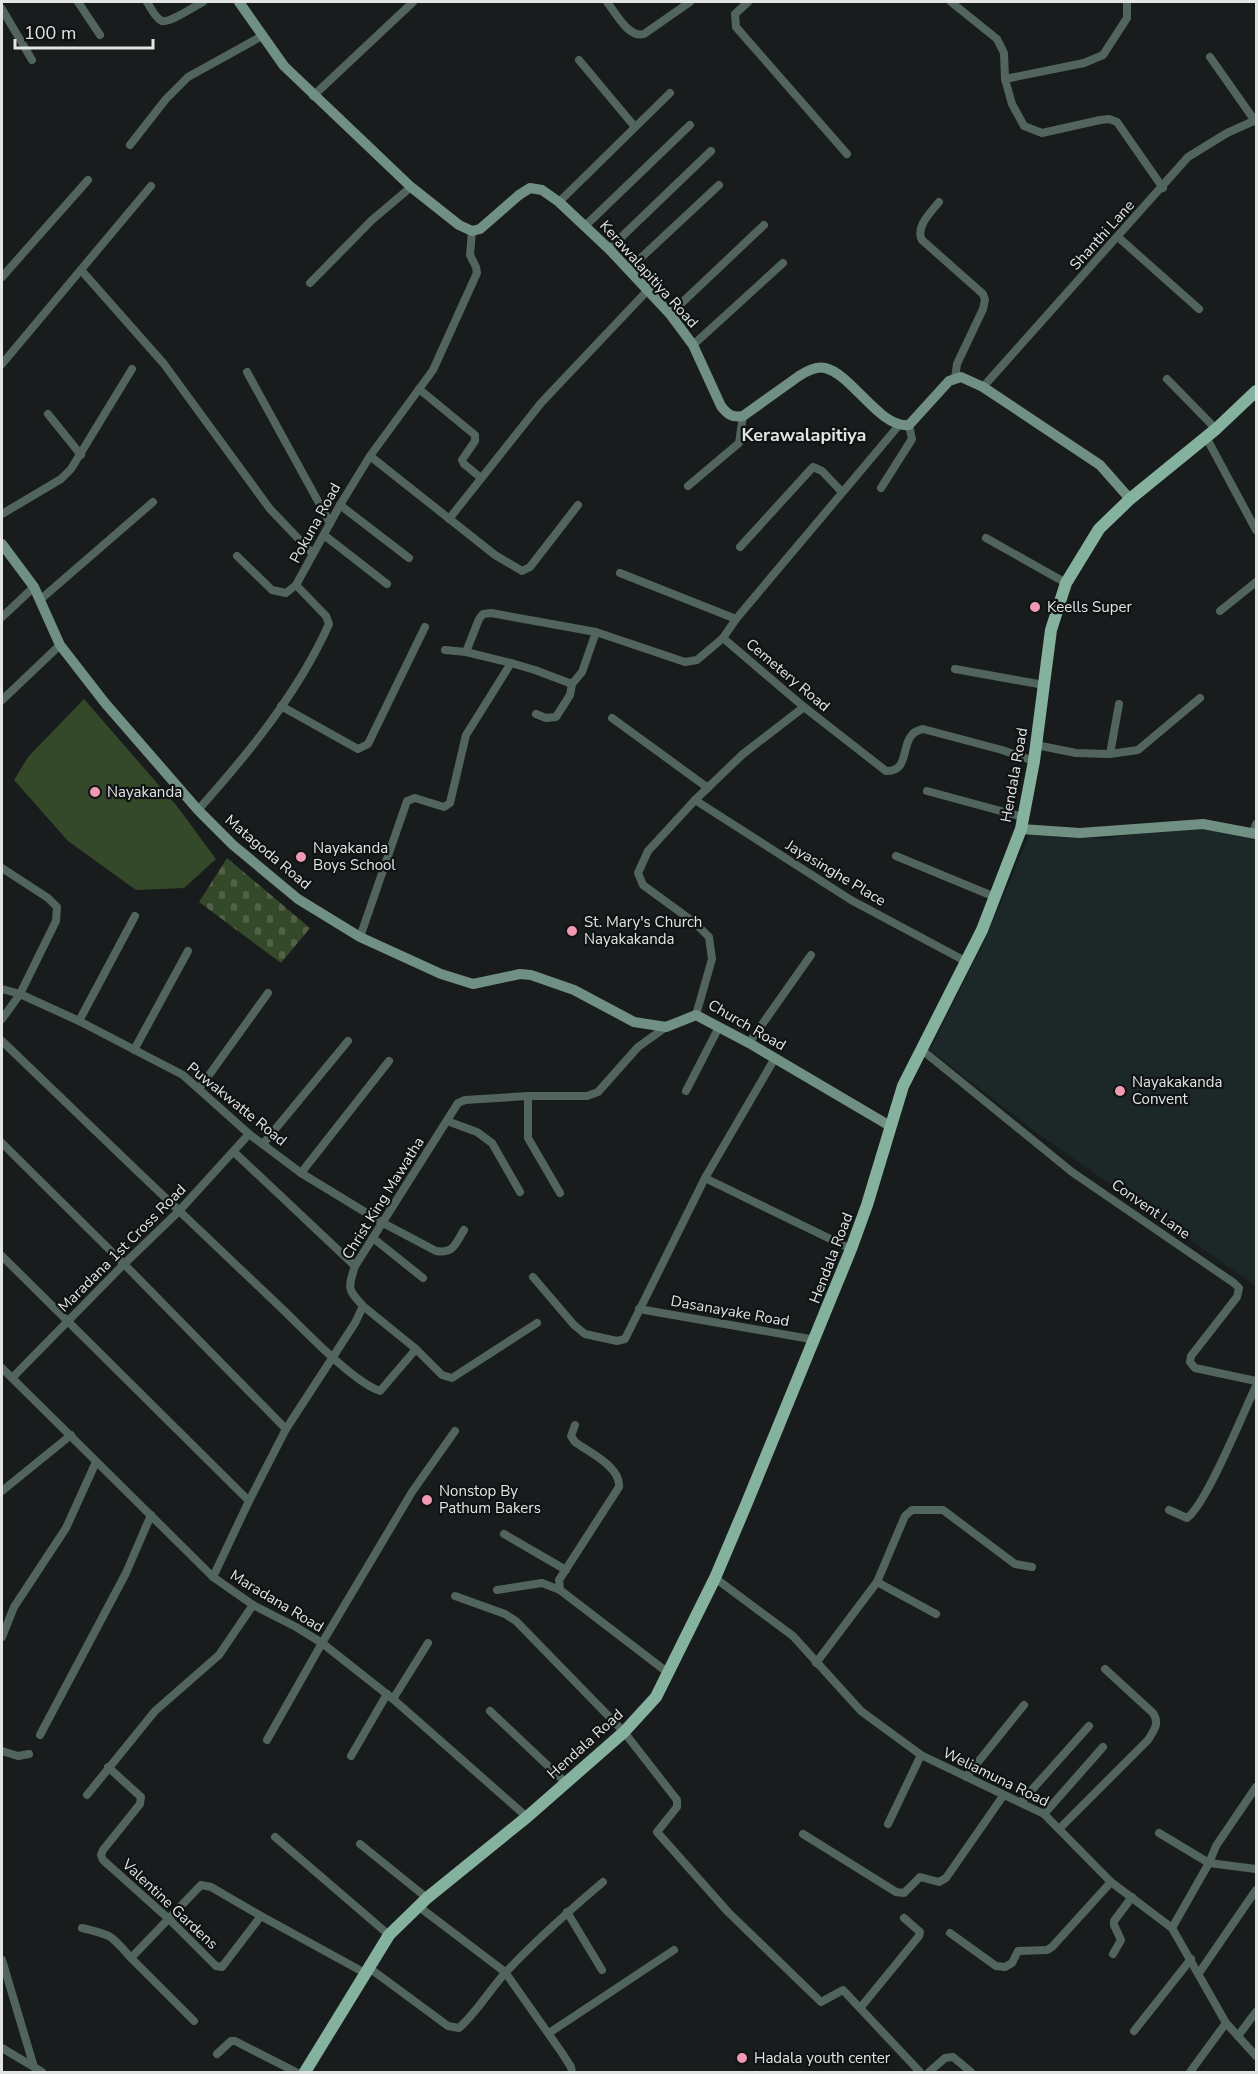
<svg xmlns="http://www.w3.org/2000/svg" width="1258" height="2074" font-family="'Nunito Sans',sans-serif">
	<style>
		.built { fill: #1c2727 }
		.green { fill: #34482a }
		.cemetery { fill: url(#cemetery-stones) }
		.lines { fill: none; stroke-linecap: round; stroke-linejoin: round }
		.street { stroke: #51655d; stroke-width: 8 }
		.secondary { stroke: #6f9082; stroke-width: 10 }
		.primary { stroke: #85b19f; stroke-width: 12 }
		.poi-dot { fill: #f19ab3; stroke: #101313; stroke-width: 2 }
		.labels { text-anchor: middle; stroke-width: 4.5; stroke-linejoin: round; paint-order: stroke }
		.street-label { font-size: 15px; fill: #e3e5e5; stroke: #101313 }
		.poi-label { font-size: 15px; fill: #e3e5e5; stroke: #101313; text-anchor: start }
		.quarter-label { font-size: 18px; font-weight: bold; fill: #e3e5e5; stroke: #101313 }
	</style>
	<defs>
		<pattern id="cemetery-stones" width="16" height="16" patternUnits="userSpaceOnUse" patternTransform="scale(1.5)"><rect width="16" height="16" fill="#34482a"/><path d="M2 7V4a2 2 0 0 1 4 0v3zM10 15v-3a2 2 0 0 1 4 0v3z" fill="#516249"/></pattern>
	</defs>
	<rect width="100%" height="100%" fill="#191c1d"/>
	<!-- built -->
	<path class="built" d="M 1210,828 L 1256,838 L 1256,1286 L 1037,1133 L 930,1050 L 984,942 L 1031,831 L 1102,839 L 1157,829 Z"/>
	<!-- green -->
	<path class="green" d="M 84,699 L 176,805 L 216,859 L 184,888 L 136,890 L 68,841 L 14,780 L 28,757 Z"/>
	<!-- cemetery -->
	<path class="cemetery" d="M 227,858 L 310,928 L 281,963 L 199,902 Z"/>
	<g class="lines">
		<!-- street -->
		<g class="street">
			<path d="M 78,2 L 100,35"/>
			<path d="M 147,2 C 151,8 155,18 162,21 C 170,23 195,6 203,2"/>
			<path d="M 607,2 C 615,12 629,39 644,34 L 690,2"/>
			<path d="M 748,2 L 735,14 L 736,27 L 847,154"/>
			<path d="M 951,2 L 997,39 L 1004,53 L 1005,79 L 1012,104 L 1024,126 L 1042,133 L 1100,120 L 1109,119 L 1117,122 L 1163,188"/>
			<path d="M 2,9 L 32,60"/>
			<path d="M 1210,57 L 1255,121"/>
			<path d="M 579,60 L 635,127"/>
			<path d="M 1005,79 L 1084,63 L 1103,55 L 1127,18 L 1127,2"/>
			<path d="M 313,96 L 413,2"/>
			<path d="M 130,145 L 166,99 L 188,77 L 262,36"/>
			<path d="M 559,202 L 670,93"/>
			<path d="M 939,202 C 931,212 915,227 922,240 L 983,294 L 985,300 L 983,309 L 957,364 L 955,378"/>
			<path d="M 585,226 L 690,125"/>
			<path d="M 1118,237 L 1199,309"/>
			<path d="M 609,249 L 711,151"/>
			<path d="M 81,270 L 164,364 L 270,509 L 313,554"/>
			<path d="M 628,270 L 719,185"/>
			<path d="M 2,277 L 88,180"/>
			<path d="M 310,283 L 372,220 L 411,187"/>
			<path d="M 670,314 L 764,225"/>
			<path d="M 693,345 L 783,263"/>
			<path d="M 2,364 L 151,186"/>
			<path d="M 247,372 L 330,523"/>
			<path d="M 1167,379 L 1216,429"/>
			<path d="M 983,387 L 1188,157 L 1227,133 L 1256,120"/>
			<path d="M 419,389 L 475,435 L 475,441 L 462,460 L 464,464 L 481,478"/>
			<path d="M 48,414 L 81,455"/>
			<path d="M 900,424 L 736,619 L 723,638 L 804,707 L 886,771 C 914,772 896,734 923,729 L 1002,750 L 1034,761"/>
			<path d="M 1206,437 L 1256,530"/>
			<path d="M 370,456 L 495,555 L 522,571 L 530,567 L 578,505"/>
			<path d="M 688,486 L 739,443 L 743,416"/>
			<path d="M 881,488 L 912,439 L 909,425"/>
			<path d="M 340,505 L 409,558"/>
			<path d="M 2,514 L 61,479 L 71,469 L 132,369"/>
			<path d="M 449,519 L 541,403 L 647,291"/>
			<path d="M 324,535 L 387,584"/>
			<path d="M 986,538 L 1066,583"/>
			<path d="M 740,547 L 813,467 L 822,471 L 842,492"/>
			<path d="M 237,556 L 272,590 L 286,593 L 296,585"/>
			<path d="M 620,573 L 736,619"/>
			<path d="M 41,599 L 153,502"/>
			<path d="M 1220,611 L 1256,582"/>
			<path d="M 2,617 L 34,587"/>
			<path d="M 466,652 L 479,619 L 483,614 L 491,613 L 596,632 L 685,662 L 697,660 L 723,638"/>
			<path d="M 511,663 L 535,670 L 572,684 L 582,672 L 596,632"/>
			<path d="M 955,669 L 1044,685"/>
			<path d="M 2,700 L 60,645"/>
			<path d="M 281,706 L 358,749 L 368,744 L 425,627"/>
			<path d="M 536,714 L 546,718 L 556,717 L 570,695 L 572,684"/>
			<path d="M 612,718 L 708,788"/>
			<path d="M 1036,745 L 1076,753 L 1110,754 L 1138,750 L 1200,698"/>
			<path d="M 1110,754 L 1119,704"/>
			<path d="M 927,791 L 1023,817"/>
			<path d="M 695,800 L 851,900 L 967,962"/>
			<path d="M 198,810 C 248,754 298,693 329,624 L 326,616 L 296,585 L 340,505 L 370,456 L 433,370 L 477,273 L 476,267 L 470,255 L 472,231"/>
			<path d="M 1253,833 L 1256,824"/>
			<path d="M 896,856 L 995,897"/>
			<path d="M 2,868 L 48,898 L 57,907 L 56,921 L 20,994 L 2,1019"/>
			<path d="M 360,937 L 407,801 L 415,798 L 444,807 L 450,803 L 466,735 L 511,663 L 466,652 L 445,650"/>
			<path d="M 2,989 L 20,994 L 79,1021 L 183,1075 L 249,1134 L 301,1173 L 383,1223 L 436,1251 C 454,1254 455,1244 464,1230"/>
			<path d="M 696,1015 L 712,959 L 709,937 L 695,923 L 643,885 L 638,873 L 648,851 L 695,800 L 743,754 L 804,707"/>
			<path d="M 79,1021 L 135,916"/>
			<path d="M 2,1041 C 93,1129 184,1216 276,1303 C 301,1326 352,1382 380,1391 L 416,1349"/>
			<path d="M 749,1043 L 811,955"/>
			<path d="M 134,1050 L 188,951"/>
			<path d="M 922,1050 L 1072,1172 L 1234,1283 L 1239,1288 L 1237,1297 L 1191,1356 L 1190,1362 L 1195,1368 L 1256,1381"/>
			<path d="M 199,1089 L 268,993"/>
			<path d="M 686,1091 L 719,1027"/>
			<path d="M 528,1096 L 528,1138 L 560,1193"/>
			<path d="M 447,1121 L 477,1132 L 492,1143 L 520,1192"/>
			<path d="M 2,1143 L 124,1264 L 286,1429"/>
			<path d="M 263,1144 L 348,1041"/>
			<path d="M 234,1152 L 355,1266"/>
			<path d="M 301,1173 L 389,1061"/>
			<path d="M 705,1178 L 851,1249"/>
			<path d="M 373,1238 L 423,1278"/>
			<path d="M 2,1256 L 249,1501"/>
			<path d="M 533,1277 L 574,1325 L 585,1334 L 617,1341 L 625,1339 L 705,1178 L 775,1058"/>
			<path d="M 363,1306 L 416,1349 L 442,1375 L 452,1378 L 537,1323"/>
			<path d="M 639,1309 L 816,1340"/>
			<path d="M 2,1368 L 213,1577 L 253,1605 L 296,1627 L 322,1643 L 393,1699 L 527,1817"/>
			<path d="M 12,1378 L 124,1264 L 179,1211 L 249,1134"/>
			<path d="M 575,1425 L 571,1436 L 575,1442 C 589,1452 621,1467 619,1487 L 559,1580 L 560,1590 L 667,1672"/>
			<path d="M 2,1491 L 71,1435"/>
			<path d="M 1169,1510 L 1187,1518 C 1206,1505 1244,1411 1256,1386"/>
			<path d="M 504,1534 L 566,1570"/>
			<path d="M 213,1577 L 249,1501 L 286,1429 L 355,1323 L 363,1306 C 347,1289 348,1288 355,1266 L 458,1103 L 465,1100 L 528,1096 L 587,1096 L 598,1092 L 638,1047 L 666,1027"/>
			<path d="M 715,1578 L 793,1636 L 861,1711 L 921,1755 L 1044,1814 L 1111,1882 L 1172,1928 L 1226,2023 L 1256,2056"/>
			<path d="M 877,1582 L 936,1614"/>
			<path d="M 497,1590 L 542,1583 L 560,1590"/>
			<path d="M 455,1596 L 505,1614 L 516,1621 L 624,1732 L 677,1800 L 677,1807 L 657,1832 L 728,1912 L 821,2002 L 843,1990 L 920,2072"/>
			<path d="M 2,1637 L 14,1607 L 66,1528 L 96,1462"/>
			<path d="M 816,1663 L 877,1582 L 905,1516 L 912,1510 L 943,1510 L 1015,1564 L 1032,1567"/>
			<path d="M 393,1699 L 428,1643"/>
			<path d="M 490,1711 L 565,1782"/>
			<path d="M 40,1735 L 126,1573 L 151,1515"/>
			<path d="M 267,1740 L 322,1643 L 412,1492 L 455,1431"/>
			<path d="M 2,1751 L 18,1756 L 29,1754"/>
			<path d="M 351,1756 L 387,1694"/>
			<path d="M 108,1767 L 141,1797 L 140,1804 L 103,1850 L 101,1855 L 103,1860 L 170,1920 L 216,1966 L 222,1967 L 261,1916 L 365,1973"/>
			<path d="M 966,1777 L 1024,1705"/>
			<path d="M 87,1795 L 155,1711 L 219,1655 L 253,1605"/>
			<path d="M 1021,1802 L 1089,1726"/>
			<path d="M 1044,1814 L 1103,1747"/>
			<path d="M 888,1824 L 921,1755"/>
			<path d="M 1059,1829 L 1148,1740 C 1154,1730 1160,1724 1153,1713 L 1105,1669"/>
			<path d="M 1159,1833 L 1209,1863 L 1256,1869"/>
			<path d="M 803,1834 L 896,1892 L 904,1893 L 920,1877 L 939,1882 L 946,1878 L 1003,1796"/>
			<path d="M 275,1837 L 389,1935"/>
			<path d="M 360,1844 L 427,1898"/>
			<path d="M 418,1906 L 505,1972 L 562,2053 L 571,2067 L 572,2072"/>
			<path d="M 567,1912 L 602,1970"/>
			<path d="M 82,1928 C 112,1935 111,1935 131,1958"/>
			<path d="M 1172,1928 L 1209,1863 L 1216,1846 L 1256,1787"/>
			<path d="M 950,1933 L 996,1966 L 1005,1967 L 1012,1963 L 1018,1951 L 1047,1950 L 1052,1947 L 1111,1882"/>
			<path d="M 1113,1954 L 1121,1940 L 1114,1925 L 1114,1921 L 1132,1897"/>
			<path d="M 2,1960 L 34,2067 L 42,2072"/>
			<path d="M 368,1967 L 448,2026 L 459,2028 C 478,2011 490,1989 507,1971 C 537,1939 570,1910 603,1882"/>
			<path d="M 1199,1973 L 1256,1890"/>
			<path d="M 861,2007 L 919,1936 L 920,1932 L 904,1918"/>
			<path d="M 194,2021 L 131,1958 L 201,1885 L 211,1887 L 261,1916"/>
			<path d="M 1134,2031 L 1191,1959"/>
			<path d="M 549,2033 L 674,1950"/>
			<path d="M 1238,2036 L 1256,2012"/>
			<path d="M 2,2048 L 34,2067"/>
			<path d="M 217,2054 L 231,2041 L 235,2041 L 296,2072"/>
			<path d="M 929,2072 L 945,2058 L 953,2057 L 971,2072"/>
			<path d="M 1190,2072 L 1226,2023"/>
		</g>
		<!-- secondary -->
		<g class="secondary">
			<path d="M 239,2 L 284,66 L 411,187 L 459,225 L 472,231 L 480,229 L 519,195 L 530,188 L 542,190 L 559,202 L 609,249 L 670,314 L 693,345 L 721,406 C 727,414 732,418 743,416 L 799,376 C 807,371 816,366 825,368 C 852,374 880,429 909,425 L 949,381 L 961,377 L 983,387 L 1100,465 L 1130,499"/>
			<path d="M 2,544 L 34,587 L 60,645 L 105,703 L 198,810 L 233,845 L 298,899 L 360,937 L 441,974 L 473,984 L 520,974 L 531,975 L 574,990 L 634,1022 L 666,1027 L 696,1015 L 749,1043 L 890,1126"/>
			<path d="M 1021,829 L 1080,833 L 1203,824 L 1256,834"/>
		</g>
		<!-- primary -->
		<path class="primary" d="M 305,2072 L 389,1935 L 427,1898 L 527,1817 L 624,1732 L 656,1697 L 715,1578 L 746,1505 L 851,1249 L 867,1205 L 903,1086 L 982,930 L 1021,829 L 1034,761 L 1051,630 L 1066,583 L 1099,529 L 1130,499 L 1216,429 L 1256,391"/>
	</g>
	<!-- markers -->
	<g class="poi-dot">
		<circle cx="1035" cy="607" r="6"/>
		<circle cx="95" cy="792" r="6"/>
		<circle cx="301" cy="857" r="6"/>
		<circle cx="572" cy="931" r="6"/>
		<circle cx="1120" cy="1091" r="6"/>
		<circle cx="427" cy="1500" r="6"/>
		<circle cx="742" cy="2058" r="6"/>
	</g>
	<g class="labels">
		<!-- street labels -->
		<g class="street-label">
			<text transform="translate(1102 235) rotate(-48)" y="5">Shanthi Lane</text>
			<text transform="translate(649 274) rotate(48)" y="5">Kerawalapitiya Road</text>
			<text transform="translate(315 523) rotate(-61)" y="5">Pokuna Road</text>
			<text transform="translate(788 675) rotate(40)" y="5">Cemetery Road</text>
			<text transform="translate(1014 775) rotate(-80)" y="5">Hendala Road</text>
			<text transform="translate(268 852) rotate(40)" y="5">Matagoda Road</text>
			<text transform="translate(836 873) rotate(31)" y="5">Jayasinghe Place</text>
			<text transform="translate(747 1025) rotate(30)" y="5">Church Road</text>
			<text transform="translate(237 1104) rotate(39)" y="5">Puwakwatte Road</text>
			<text transform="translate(383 1198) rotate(-58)" y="5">Christ King Mawatha</text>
			<text transform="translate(1151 1209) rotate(35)" y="5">Convent Lane</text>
			<text transform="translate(122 1248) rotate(-45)" y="5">Maradana 1st Cross Road</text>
			<text transform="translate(831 1258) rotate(-69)" y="5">Hendala Road</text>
			<text transform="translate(730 1311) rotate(10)" y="5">Dasanayake Road</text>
			<text transform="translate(277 1601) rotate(31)" y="5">Maradana Road</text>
			<text transform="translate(585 1744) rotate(-42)" y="5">Hendala Road</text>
			<text transform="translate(996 1777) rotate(26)" y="5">Weliamuna Road</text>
			<text transform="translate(170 1904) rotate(43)" y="5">Valentine Gardens</text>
		</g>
		<!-- poi labels -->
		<g class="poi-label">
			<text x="1047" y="612">Keells Super</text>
			<text x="107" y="797">Nayakanda</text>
			<text x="313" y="853">Nayakanda<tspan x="313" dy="17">Boys School</tspan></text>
			<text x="584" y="927">St. Mary's Church<tspan x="584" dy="17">Nayakakanda</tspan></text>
			<text x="1132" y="1087">Nayakakanda<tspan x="1132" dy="17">Convent</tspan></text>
			<text x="439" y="1496">Nonstop By<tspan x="439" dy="17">Pathum Bakers</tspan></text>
			<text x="754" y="2063">Hadala youth center</text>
		</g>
		<!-- quarter labels -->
		<g class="quarter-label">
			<text x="804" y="441">Kerawalapitiya</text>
		</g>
	</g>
	<!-- border -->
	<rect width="1258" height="2074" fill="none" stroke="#e3e5e5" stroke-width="6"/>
	<!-- scale -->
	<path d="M15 39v9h138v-9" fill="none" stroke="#e3e5e5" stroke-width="3"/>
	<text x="24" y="39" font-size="18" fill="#e3e5e5" stroke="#101313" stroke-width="4.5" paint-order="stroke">100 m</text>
</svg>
